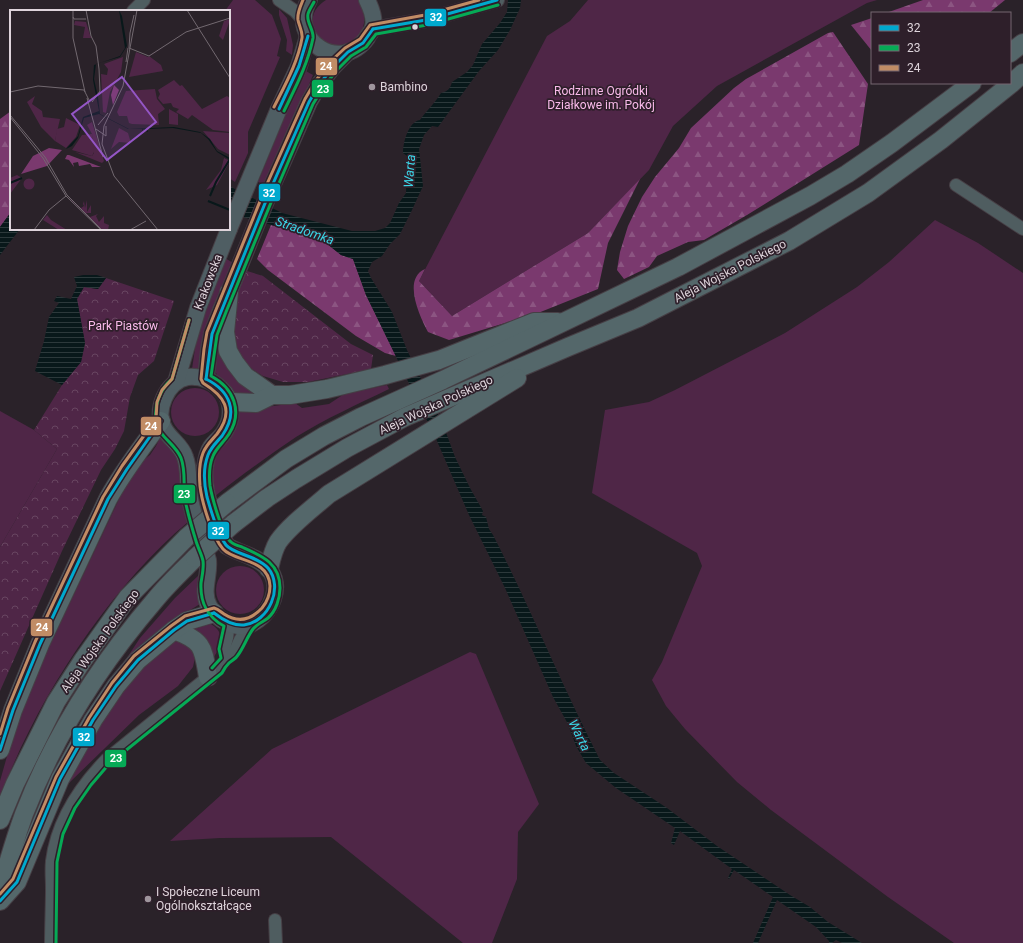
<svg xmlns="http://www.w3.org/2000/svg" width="1023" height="943" font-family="Roboto,sans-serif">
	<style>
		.green { fill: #4f2647 }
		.forest { fill: url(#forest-firs) }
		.park { fill: url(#park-crowns) }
		.water { fill: url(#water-rules) }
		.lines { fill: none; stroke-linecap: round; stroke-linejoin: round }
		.minor-casing { stroke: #463f45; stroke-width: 14 }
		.tertiary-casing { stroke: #463f45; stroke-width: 16 }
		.secondary-casing { stroke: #463f45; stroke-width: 18 }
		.primary-casing { stroke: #463f45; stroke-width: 20 }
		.minor { stroke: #4f5d60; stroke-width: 12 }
		.tertiary { stroke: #4f5d60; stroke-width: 14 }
		.secondary { stroke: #4f5e63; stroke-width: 16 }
		.primary { stroke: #54676a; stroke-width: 18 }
		.primary-bridge-casing { stroke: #463f45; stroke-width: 20; stroke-linecap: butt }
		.primary-bridge { stroke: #54676a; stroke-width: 18 }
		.bus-1-casing { stroke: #2e1f2a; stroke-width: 6 }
		.bus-2-casing { stroke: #2e1f2a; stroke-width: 6 }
		.bus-3-casing { stroke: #2e1f2a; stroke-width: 6 }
		.bus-1 { stroke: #00a9ce; stroke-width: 3 }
		.bus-2 { stroke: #06aa56; stroke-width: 3 }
		.bus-3 { stroke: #c18c65; stroke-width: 3 }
		.bus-dot { fill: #ded4db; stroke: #2e1f2a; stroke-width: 1.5 }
		.poi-dot { fill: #9f969d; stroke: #2e1f2a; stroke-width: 1.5 }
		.labels { text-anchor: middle; stroke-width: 3.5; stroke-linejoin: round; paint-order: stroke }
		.poi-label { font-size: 12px; fill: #ded4db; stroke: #2e1f2a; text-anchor: start }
		.park-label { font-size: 12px; fill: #f9baea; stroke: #2e1f2a }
		.street-label { font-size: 12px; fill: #ded4db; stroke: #2e1f2a }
		.water-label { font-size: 13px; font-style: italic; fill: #3bd6e7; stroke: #2e1f2a }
		.inset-river { fill: none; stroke: #08181a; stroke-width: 2 }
		.inset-road { fill: none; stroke: #726970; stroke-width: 1 }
		.view { fill: #9456c6; fill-opacity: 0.15; stroke: #9456c6; stroke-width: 2 }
		.inset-edge { fill: none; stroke: #ded4db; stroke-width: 2 }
		.line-badge { stroke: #2e1f2a; stroke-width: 1.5 }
		.badge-label { font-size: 11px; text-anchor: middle; font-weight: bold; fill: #fff }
	</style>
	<defs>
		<pattern id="forest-firs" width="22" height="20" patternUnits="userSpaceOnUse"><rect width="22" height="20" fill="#7a396e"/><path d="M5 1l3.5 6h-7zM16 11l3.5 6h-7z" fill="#8c5582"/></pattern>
		<pattern id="park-crowns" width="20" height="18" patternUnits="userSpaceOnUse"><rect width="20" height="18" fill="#4f2647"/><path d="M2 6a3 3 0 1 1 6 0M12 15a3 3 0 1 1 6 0" fill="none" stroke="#684561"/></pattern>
		<pattern id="water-rules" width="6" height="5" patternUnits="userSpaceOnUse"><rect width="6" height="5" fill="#08181a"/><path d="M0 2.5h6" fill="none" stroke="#2c393b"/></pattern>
	</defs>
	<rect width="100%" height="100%" fill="#2a2229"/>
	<!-- green -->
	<g class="green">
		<path d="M 233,0 L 255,0 L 272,15 L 281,39 L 277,56 L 280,57 L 248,132 L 248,153 L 235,182 L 229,178 L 229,11 L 225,11 Z"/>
		<path d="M 326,0 L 359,0 C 383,48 317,60 313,25 C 311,13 317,6 326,0 Z"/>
		<path d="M 588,0 L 877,0 L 867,3 L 717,86 L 673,126 L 649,170 L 588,233 L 452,316 L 419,281 L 547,36 L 570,21 Z"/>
		<path d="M 279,9 L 287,18 L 293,45 L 292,55 L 286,51 L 287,40 L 279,15 Z"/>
		<path d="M 304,70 L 313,75 L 266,185 L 258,182 Z"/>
		<path d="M 935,220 L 978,243 L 1023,273 L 1023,943 L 954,943 L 888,897 L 771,810 L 737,782 L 685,729 L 666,706 L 652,680 L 662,662 L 702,566 L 697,553 L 592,493 L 605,410 L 649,402 L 675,390 L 785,333 L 857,287 L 889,262 Z"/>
		<path d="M 225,258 L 233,263 L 201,370 L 192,369 L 197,335 L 203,316 Z"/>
		<path d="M 214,340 L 267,395 C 259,395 250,397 242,396 C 229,394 216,377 213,365 C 211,358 214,348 214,340 Z"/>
		<path d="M 387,385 L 389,389 C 358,404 325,419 296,437 C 268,456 240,476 214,497 L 211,467 L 216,452 L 237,411 L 295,403 L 302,408 L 329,404 L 344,394 Z"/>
		<circle cx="195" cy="412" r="24"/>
		<path d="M 0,411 L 34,430 L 57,449 L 0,547 Z"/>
		<path d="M 161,436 L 177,453 L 181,463 L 188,522 C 109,588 35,701 0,798 L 0,781 L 15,728 L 41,664 L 121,495 L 140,463 L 150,455 L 156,446 Z"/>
		<circle cx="240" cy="590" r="24"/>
		<path d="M 199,575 L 197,584 L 200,604 L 179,617 L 119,670 L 140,638 L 175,598 Z"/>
		<path d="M 205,621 C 227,630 223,645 211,661 L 186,627 Z"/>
		<path d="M 180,640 L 196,653 L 193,667 L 178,686 L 139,715 L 69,783 L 83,749 L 105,713 L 143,664 L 170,642 Z"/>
		<path d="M 470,652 L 476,654 L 539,804 L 518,832 L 517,879 L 492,943 L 463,943 L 331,837 L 220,838 L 170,841 L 272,749 Z"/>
	</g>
	<!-- forest -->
	<g class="forest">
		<path d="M 923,0 L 1005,0 L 989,13 L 886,13 Z"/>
		<path d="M 872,18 L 872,51 L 851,25 Z"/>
		<path d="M 833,32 L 868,84 L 859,145 L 747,215 L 704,240 L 688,242 L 657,256 L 649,267 L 624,279 L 617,270 L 620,252 L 628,226 L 642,197 L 655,177 L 679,148 L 691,128 L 734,88 L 746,79 L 828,33 Z"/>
		<path d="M 11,111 L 11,212 L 0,227 L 0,119 Z"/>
		<path d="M 640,179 L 608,243 L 598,289 L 538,313 L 449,340 L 428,332 C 420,317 402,279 425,269 L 419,281 L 452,316 L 588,233 Z"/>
		<path d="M 271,225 L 321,239 L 341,255 L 353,259 L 366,295 L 396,356 L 385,353 L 356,336 L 268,270 L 257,259 Z"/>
	</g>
	<!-- park -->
	<g class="park">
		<path d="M 247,271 L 263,276 L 351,344 L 373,355 L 371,369 L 308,382 L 283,382 L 263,376 L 249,367 L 237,353 L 234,341 L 234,308 L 238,291 Z"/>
		<path d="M 106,278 L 174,301 L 154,361 L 138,375 L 130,397 L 124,431 L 115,449 L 101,470 L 62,551 L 0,691 L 0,547 L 57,449 L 34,430 L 62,385 L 81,362 L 85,343 L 77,299 L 84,287 L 98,289 Z"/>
	</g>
	<!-- water -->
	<g class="water">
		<path d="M 508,0 L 521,0 L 520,8 L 510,30 L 498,50 L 479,71 L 438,127 L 432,126 L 424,135 L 419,149 L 423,186 L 412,210 L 400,234 L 390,244 L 382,256 L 372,262 L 368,271 L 371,278 L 392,312 L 407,350 L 444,427 L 455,457 L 470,488 L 483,511 L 482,515 L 486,517 L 489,529 L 493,535 C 531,609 562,686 600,760 L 614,773 L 667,808 L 717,846 L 790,895 L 810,907 L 828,922 L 862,943 L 842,943 L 836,940 L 832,943 L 829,943 L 829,941 L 816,927 L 777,900 L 758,943 L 753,943 L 773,897 L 734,870 L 729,879 L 728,878 L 732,869 L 680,831 L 674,845 L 671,843 L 675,828 L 616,788 L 586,763 L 576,746 L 568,724 L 553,697 L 505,588 L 469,515 L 437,441 L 366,295 L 353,259 L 341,255 L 321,239 L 229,213 L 229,186 L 282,213 L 352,231 L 375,231 L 385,228 L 390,223 L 399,203 L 406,193 L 407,156 L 403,153 C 403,143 408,122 420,120 C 427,110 436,102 441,93 C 448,91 450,89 452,82 L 467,72 L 473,65 L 482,44 L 500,23 L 507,12 Z"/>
		<path d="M 11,212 L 11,229 L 20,229 L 0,255 L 0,227 Z"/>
		<path d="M 83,275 L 97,275 L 106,278 L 98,289 L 84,287 L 77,299 L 85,343 L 81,362 L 62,385 L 35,371 L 44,341 L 49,317 L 59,303 L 54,301 L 57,296 L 71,299 L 77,286 L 74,277 Z"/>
	</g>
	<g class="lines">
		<defs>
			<g id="minor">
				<path d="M 279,0 L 295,11 L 303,20"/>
				<path d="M 133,11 L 144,0"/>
				<path d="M 956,185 L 1023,229"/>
				<path d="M 226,659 L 224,649 L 227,638 L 229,623"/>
				<path d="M 275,920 L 276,943"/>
				<path d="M 51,943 C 51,925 52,906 52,888 C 52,879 51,870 52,861 C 57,821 79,788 106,760 L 218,669 L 226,659 L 234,653 L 240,640 L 250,624"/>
			</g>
			<path id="tertiary" d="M 373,29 L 426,20 L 497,0"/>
			<g id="secondary">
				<path d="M 309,0 C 287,40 340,75 367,38 C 368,35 371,32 372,30 C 376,21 371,8 367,0"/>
				<path d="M 229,229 L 278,111 L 299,66 L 308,36"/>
				<path d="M 188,377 C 202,376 211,380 221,389 C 233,399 233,418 225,431 C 222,437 215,441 211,447 C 207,453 206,460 205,467 C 202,491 215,526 227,546 C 240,554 257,556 268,568 C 284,586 271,614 251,624 C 236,631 216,619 209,606 C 201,591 210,575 208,560 C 202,540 194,520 190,499 C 187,485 190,470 185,457 C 182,446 171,440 165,430 C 153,411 167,381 188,377 Z"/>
				<path d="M 206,379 L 209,349 L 212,334 L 221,310 L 229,292 L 272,186 L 309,102 L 319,85 L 332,68 L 348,52"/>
				<path d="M 176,382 L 198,308 L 229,229"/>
			</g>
			<g id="primary">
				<path d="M 1010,53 L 1023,43"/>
				<path d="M 229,292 L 225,332 L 228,351 L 235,363 L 245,376 L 272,395"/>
				<path d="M 231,402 L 256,403 L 272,395 L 290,395 L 327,389 L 385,375 L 439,360 L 534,322 L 558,322"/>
				<path d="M 227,503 L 286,459 L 324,436 L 361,417 L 443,380 L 678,267 L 810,196 L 847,174 L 892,143 L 972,83"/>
				<path d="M 233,524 L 267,498 L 296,479 L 347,448 L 405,417 L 568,347 L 638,318 L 789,241 L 868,193 L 941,140 L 1011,84 L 1023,73"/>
				<path d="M 269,569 C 271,560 273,550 278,542 C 290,525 313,508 329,494 L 517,378"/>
				<path d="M 174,630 C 204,641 203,648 208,677"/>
				<path d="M 0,750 L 13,710 L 40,644 L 108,499 C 123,471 143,446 161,421"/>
				<path d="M 0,820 L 15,784 L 56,702 L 83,660 L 128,597 L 187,537"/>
				<path d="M 0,892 C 7,866 15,839 24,814 C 54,736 101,663 155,600 C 167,585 181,572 195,558"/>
				<path d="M 0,901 L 17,882 L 60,779 L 93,720 L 116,686 L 138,660 L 174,630 L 187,621 L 214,613"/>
			</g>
		</defs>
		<!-- minor casing -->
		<use href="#minor" class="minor-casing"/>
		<!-- tertiary casing -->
		<use href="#tertiary" class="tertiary-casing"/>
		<!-- secondary casing -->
		<use href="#secondary" class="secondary-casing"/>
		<!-- primary casing -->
		<use href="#primary" class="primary-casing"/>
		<!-- minor -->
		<use href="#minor" class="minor"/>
		<!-- tertiary -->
		<use href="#tertiary" class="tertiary"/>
		<!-- secondary -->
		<use href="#secondary" class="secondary"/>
		<!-- primary -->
		<use href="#primary" class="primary"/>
		<defs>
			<g id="primary-bridge">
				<path d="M 187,537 L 227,503"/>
				<path d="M 195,558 L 233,524"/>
			</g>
		</defs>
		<!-- primary-bridge casing -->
		<use href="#primary-bridge" class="primary-bridge-casing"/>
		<!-- primary-bridge -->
		<use href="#primary-bridge" class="primary-bridge"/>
		<defs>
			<g id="bus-1">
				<path d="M 373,29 L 426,20 L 497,0"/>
				<path d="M 279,109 L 299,66 L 308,36"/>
				<path d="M 206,379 L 212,334 L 272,186 L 309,102 L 319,85 L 332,68 L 348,52 L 363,43 L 373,29"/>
				<path d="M 206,379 C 230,391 239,412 222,436 C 217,442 211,447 208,455 C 203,468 204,484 207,497 C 211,511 217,533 226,545 C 233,554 258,556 268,568 C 284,587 269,622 244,625 C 233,626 223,620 214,613"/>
				<path d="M 0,750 L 13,710 L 40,644 L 108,499 L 127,469 L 161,421"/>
				<path d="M 0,901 L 17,882 L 60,779 L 93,720 L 116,686 L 138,660 L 174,630 L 187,621 L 214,613"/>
			</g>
			<g id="bus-2">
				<path d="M 284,111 C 295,88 308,64 313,38 C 314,30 306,22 308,14 C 309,10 312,6 314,2"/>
				<path d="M 189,320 L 172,379 C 160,389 154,405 156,420 C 158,437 175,443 181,458 C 186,471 183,486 185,500 C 188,514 192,528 196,541 C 198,548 202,555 203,561 C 204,568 202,576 201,583 C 200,601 207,617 224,626 L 219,649 L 221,658 L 212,668"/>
				<path d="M 56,943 L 57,862 L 63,834 L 75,808 L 91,785 L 109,764 L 222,673 C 224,669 226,666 229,663 C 232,660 236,659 238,655 C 244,647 247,637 253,629 C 257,624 263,622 268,618 C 276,611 280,598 280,588 C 280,563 262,556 242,547 C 239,546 234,545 231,542 C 222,535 212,497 210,486 C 209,476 209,465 213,456 C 216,448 224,442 229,434 C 243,412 234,388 211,376 L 217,335 L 226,312 L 277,188 L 313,104 L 323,88 L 336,71 L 351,56 L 366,47 L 376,34 L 427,25 L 498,5"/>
			</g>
			<g id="bus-3">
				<path d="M 274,107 C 285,85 298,62 302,38 C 303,32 299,26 298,20 C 297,13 300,7 303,0"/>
				<path d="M 0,734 L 8,708 L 35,642 L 103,497 L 122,466 L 156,419 L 157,402 L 162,390 L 172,379 L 189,320"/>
				<path d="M 0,894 L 13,879 L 56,777 L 89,718 L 112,683 L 134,656 L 171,626 L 185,616 L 214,608 C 218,609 221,612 224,614 C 238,623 251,620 262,608 C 267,602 270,594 270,586 C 269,558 234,562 223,549 C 212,536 202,503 200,486 C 199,475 199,463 203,453 C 206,445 212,440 217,434 C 235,410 224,396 203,383 L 201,379 L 204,349 L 207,332 L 267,184 L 305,99 L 315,82 L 328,64 L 345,48 L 360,39 L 370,25 L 425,15 L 479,0"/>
			</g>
		</defs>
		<!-- bus-1 casing -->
		<use href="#bus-1" class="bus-1-casing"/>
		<!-- bus-2 casing -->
		<use href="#bus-2" class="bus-2-casing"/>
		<!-- bus-3 casing -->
		<use href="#bus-3" class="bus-3-casing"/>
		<!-- bus-1 -->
		<use href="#bus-1" class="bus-1"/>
		<!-- bus-2 -->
		<use href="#bus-2" class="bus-2"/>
		<!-- bus-3 -->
		<use href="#bus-3" class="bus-3"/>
	</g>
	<!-- markers -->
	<circle class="bus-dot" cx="415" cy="27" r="3.5"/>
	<g class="poi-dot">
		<circle cx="372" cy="87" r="4"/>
		<circle cx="148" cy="899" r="4"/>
	</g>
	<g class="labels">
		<!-- poi labels -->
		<g class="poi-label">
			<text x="380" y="91">Bambino</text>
			<text x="156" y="896">I Społeczne Liceum<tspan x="156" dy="14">Ogólnokształcące</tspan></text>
		</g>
		<!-- park labels -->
		<g class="park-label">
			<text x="601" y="95">Rodzinne Ogródki<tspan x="601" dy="14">Działkowe im. Pokój</tspan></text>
			<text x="123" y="330">Park Piastów</text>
		</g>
		<!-- street labels -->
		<g class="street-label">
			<text transform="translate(730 271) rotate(-27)" y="4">Aleja Wojska Polskiego</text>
			<text transform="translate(208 282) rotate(-69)" y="4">Krakowska</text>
			<text transform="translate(436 405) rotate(-25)" y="4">Aleja Wojska Polskiego</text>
			<text transform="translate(100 641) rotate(-54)" y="4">Aleja Wojska Polskiego</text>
		</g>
		<!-- water labels -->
		<g class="water-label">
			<text transform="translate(409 171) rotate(-86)" y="5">Warta</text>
			<text transform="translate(305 230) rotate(19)" y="5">Stradomka</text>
			<text transform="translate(580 735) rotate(64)" y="5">Warta</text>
		</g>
	</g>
	<!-- overview -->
	<g transform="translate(10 10)">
		<rect width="220" height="220" fill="#2a2229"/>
		<path d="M 220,9 L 220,10 L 213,30 L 209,26 L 214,11 ZM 65,11 L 76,12 L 81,28 L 73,28 L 75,17 L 64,15 ZM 156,36 L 139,46 L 151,55 L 153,61 L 119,67 L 126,42 L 138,47 ZM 113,47 L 111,62 L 100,82 L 96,103 L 93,102 L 91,64 L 97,65 L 98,59 L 94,54 ZM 164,70 L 170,76 L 172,75 L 192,99 L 217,86 L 220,88 L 220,122 L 203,120 L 182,105 L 178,109 L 166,102 L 169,99 L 163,97 L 161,93 L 153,94 L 148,88 L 150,84 L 148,80 ZM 145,79 L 147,89 L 155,99 L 148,104 L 149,115 L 122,114 L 119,113 L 117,106 L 109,106 L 107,102 L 116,81 ZM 25,86 L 22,94 L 32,101 L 33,107 L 50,109 L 45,131 L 31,117 L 17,92 ZM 159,99 L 168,104 L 168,115 L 159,114 ZM 109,118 L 118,123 L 121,133 L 109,132 L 101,139 ZM 193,121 L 220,123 L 220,145 L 208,139 ZM 82,124 L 85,140 L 82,146 L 62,140 L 72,125 ZM 214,148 L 220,151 L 207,175 L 196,180 L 211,160 ZM 7,165 L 12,168 L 0,184 L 0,168 ZM13.5 174a5.5 5.5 0 1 1 11 0a5.5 5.5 0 1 1-11 0ZM 58,187 L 71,198 L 74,196 L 73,194 L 74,191 L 75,198 L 77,190 L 77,202 L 81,195 L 81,203 L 76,203 L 80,207 L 88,204 L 86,206 L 89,212 L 94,206 L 94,213 L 99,215 L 99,220 L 98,215 L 98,220 L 92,220 ZM 37,205 L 41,210 L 57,220 L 49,220 L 33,210 Z" fill="#4f2647"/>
		<path d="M 104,75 L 109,80 L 103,95 L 101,85 ZM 39,138 L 52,140 L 37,156 L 11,164 L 23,146 ZM 57,145 L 59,145 L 91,157 L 82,157 L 80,154 L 69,156 L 68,152 L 63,153 L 64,157 L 59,150 L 55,149 Z" fill="#7a396e"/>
		<path d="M 56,108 L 70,115 L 66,127 L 56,138 L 45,131 L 47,119 L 54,117 ZM 82,112 L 94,151 L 92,153 L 65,142 L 82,146 L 84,143 L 82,124 L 77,115 Z" fill="#4f2647"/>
		<path d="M 109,0 L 112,6 L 117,36 L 110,47 L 86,54 L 84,69 L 88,87 L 90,104 L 119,119 L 164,117 L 190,122 L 200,129 L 207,141 L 220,148 L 220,150 L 207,142 L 198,129 L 191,123 L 163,118 L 137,119 L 138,122 L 133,119 L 133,122 L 132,119 L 118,119 L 89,104 L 74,108 L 68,128 L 62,136 L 56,139 L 68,126 L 73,107 L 89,101 L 83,70 L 84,55 L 110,46 L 115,38 Z" fill="#08181a"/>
		<path class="inset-river" d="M 0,173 L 12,168M 200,186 L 206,172 L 220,149M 198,191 L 220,200"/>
		<path class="inset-road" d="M 63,0 L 63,28 L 75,82M 76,0 L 81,26 L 86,36 L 89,59 L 90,81 L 82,92M 127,0 L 113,76 L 94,116 L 92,134 L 104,166 L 148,220M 177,0 L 220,68M 63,7 L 64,9 L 76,9M 120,23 L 119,38 L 139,46 L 176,22 L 220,8M 120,23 L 124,5M 116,52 L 118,38M 0,82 L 28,76 L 74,80 L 79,90M 77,88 L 93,147M 0,105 L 35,147 L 57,185 L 92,220M 0,107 L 33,148 L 56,186 L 91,220M 88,115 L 98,103M 86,119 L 96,126 L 96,116M 24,220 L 39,200 L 56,186M 120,220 L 136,211"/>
		<path class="view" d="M 112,67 L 146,112 L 97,150 L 62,104 Z"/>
		<rect width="220" height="220" class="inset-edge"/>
	</g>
	<g class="line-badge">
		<rect x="424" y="8" width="23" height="19" rx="4" fill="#00a9ce"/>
		<rect x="315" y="57" width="23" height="19" rx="4" fill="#c18c65"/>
		<rect x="311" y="79" width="23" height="19" rx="4" fill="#06aa56"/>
		<rect x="258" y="183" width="23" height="19" rx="4" fill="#00a9ce"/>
		<rect x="140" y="416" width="22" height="20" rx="4" fill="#c18c65"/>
		<rect x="173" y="484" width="23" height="20" rx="4" fill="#06aa56"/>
		<rect x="207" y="521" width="23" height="19" rx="4" fill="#00a9ce"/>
		<rect x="30" y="618" width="23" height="19" rx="4" fill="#c18c65"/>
		<rect x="72" y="727" width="23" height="20" rx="4" fill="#00a9ce"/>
		<rect x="104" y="749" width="23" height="19" rx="4" fill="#06aa56"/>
	</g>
	<g class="badge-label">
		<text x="436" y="21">32</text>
		<text x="326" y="70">24</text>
		<text x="323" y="93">23</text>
		<text x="269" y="197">32</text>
		<text x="151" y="430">24</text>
		<text x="184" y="498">23</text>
		<text x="218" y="535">32</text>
		<text x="42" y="631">24</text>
		<text x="84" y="741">32</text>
		<text x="116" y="762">23</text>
	</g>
	<!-- legend -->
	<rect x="871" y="12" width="140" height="72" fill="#2e1f2a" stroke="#746771"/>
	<rect x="879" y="25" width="20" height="6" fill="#00a9ce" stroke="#746771"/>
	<text x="907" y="32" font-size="12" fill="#ded4db">32</text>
	<rect x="879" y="45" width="20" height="6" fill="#06aa56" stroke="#746771"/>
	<text x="907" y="52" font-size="12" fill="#ded4db">23</text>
	<rect x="879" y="65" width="20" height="6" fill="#c18c65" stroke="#746771"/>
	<text x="907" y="72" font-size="12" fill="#ded4db">24</text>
</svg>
